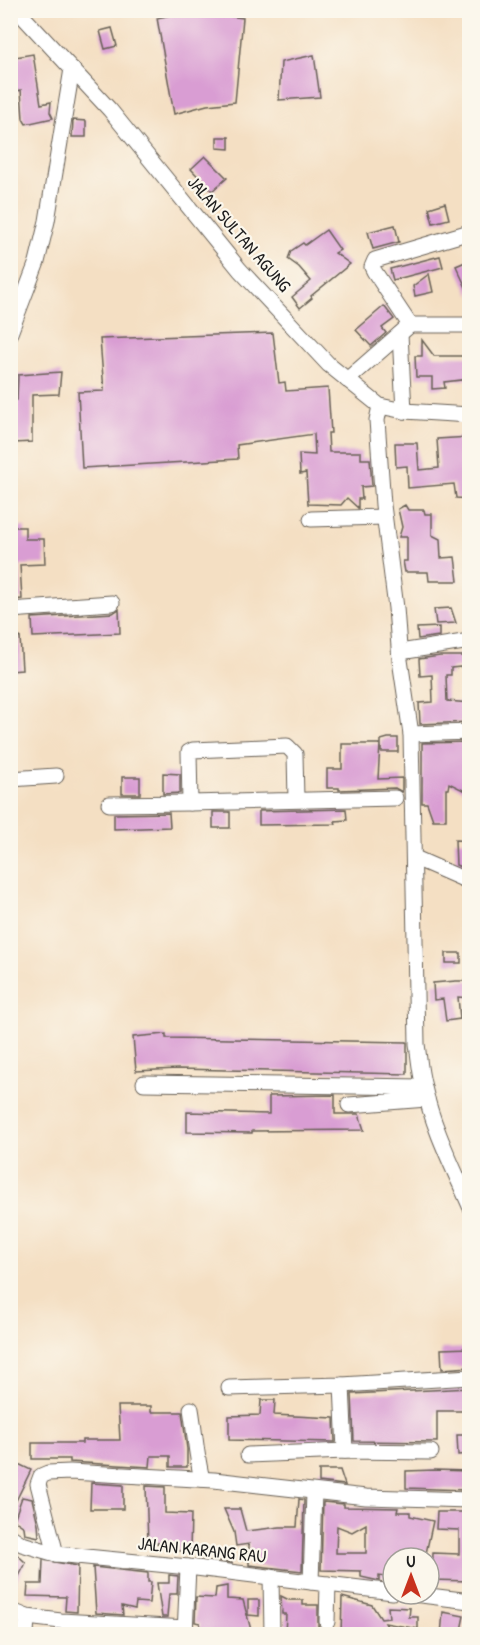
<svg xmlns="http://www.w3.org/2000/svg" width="480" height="1645" font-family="'Patrick Hand',sans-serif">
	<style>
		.building { fill: #d99dd3; fill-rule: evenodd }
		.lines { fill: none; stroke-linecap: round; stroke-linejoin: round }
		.minor-casing { stroke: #686056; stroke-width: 17 }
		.minor { stroke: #fff; stroke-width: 15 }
		.labels { text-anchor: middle; stroke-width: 4.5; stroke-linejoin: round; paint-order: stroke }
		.street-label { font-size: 18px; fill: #1c1c1c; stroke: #fbf7ec }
	</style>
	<rect width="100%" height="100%" fill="#fbf7ec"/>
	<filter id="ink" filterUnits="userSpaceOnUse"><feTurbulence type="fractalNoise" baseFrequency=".0167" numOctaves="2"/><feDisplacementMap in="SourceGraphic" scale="12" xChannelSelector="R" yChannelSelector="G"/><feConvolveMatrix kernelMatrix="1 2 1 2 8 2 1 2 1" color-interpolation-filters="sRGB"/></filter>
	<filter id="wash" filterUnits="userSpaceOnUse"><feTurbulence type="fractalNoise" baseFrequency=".008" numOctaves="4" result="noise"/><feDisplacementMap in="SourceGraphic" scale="24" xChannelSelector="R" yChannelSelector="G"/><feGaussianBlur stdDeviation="1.35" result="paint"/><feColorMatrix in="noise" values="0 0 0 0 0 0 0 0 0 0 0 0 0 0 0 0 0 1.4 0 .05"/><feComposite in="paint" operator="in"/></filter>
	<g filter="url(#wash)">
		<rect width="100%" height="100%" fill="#f4dfc3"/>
		<g id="blocks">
			<!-- building -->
			<g class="building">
				<path d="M 190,11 L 243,18 L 235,102 L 207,105 L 174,114 L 157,18 Z"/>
				<path d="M 112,28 L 117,46 L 105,49 L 100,31 Z"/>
				<path d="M 33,54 L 41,104 L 51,102 L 50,112 L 53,118 L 26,124 L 23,119 L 21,90 L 10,93 L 10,58 Z"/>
				<path d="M 314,55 L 320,97 L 279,100 L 281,62 Z"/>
				<path d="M 73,120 L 86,121 L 86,137 L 72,137 Z"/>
				<path d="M 217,137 L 229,137 L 229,149 L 217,148 Z"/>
				<path d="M 205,156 L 227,178 L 212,191 L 191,169 Z"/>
				<path d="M 445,203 L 449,219 L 433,223 L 429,208 Z"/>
				<path d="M 395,225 L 399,242 L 373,249 L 368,232 Z"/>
				<path d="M 326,230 L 340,250 L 335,253 L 350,264 L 311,296 L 312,298 L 300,308 L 292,297 L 311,281 L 299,267 L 288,259 L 291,251 L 303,243 L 305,245 Z"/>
				<path d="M 440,256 L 443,267 L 393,280 L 390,269 Z"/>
				<path d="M 470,260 L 470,296 L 456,266 Z"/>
				<path d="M 429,274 L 433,292 L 415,296 L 413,286 Z"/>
				<path d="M 384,306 L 394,319 L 382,328 L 386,333 L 371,346 L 356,330 Z"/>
				<path d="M 273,333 L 279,383 L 285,382 L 286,391 L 328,388 L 331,433 L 328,433 L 329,452 L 361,452 L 361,459 L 370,459 L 372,486 L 361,487 L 362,499 L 358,499 L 358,508 L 347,498 L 341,505 L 308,504 L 306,473 L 300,474 L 299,454 L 315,455 L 314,434 L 237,445 L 238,459 L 82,468 L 78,392 L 104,391 L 100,339 Z"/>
				<path d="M 422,340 L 434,356 L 470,356 L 470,379 L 444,382 L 445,388 L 432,389 L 432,377 L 416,377 L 415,356 L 422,356 Z"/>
				<path d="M 61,372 L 59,394 L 32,395 L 32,442 L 14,443 L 14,416 L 10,416 L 10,400 L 17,400 L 18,375 Z"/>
				<path d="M 470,437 L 470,499 L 456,498 L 454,484 L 408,488 L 407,466 L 396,467 L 395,443 L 417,443 L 419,470 L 439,468 L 437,439 Z"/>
				<path d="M 405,505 L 408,510 L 424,510 L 425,514 L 432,514 L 432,535 L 440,539 L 441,558 L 455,557 L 458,581 L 429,581 L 428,572 L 405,572 L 403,561 L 407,561 L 407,537 L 399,537 L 402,527 L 398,509 Z"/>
				<path d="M 10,527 L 25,527 L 25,539 L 44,539 L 45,564 L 20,565 L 22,599 L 10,600 Z"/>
				<path d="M 451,608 L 456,623 L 436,624 L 434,609 Z"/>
				<path d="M 119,609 L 120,633 L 33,637 L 32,618 L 113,613 Z"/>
				<path d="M 439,627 L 439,636 L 418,639 L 417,628 Z"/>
				<path d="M 20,637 L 22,670 L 10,671 L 10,638 Z"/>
				<path d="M 440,656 L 470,656 L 470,666 L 451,668 L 451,675 L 446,675 L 447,701 L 470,703 L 470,722 L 420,724 L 419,703 L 433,702 L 432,675 L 420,676 L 419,659 Z"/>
				<path d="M 388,738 L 398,738 L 398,752 L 381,752 L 381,740 Z"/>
				<path d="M 470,742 L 470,790 L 463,790 L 449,783 L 448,789 L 446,789 L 446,820 L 433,820 L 427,803 L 422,803 L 422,743 Z"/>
				<path d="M 342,744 L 380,744 L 378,779 L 402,778 L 402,792 L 395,788 L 339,790 L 339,788 L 327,788 L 327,769 L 342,769 Z"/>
				<path d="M 163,773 L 180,774 L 180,793 L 163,794 Z"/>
				<rect x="122" y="777" width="18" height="17"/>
				<path d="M 346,809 L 347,820 L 335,821 L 336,824 L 259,825 L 259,811 Z"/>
				<rect x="213" y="812" width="17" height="16"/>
				<path d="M 169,813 L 170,827 L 114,829 L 114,814 Z"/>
				<path d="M 455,840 L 470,841 L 470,871 L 456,865 Z"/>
				<rect x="446" y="953" width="15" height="10"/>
				<path d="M 456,981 L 470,981 L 470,998 L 458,997 L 460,1019 L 446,1021 L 443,999 L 434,1000 L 433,983 Z"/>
				<path d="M 166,1034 L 166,1038 L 407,1042 L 407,1074 L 177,1069 L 136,1071 L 133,1037 Z"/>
				<path d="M 335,1095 L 335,1114 L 359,1114 L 364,1130 L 252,1131 L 252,1133 L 187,1132 L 187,1112 L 269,1114 L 269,1096 Z"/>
				<path d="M 470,1348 L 470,1367 L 442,1369 L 441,1349 Z"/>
				<path d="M 470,1388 L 470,1411 L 437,1411 L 437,1442 L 354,1441 L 352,1394 Z"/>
				<path d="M 261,1400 L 275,1400 L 274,1415 L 334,1418 L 335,1442 L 229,1440 L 229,1416 L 260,1415 Z"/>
				<path d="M 118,1406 L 151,1406 L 151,1412 L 182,1412 L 187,1449 L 187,1467 L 170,1467 L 170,1456 L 151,1456 L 150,1467 L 70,1462 L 70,1459 L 32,1459 L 32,1443 L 82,1443 L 82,1440 L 120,1440 Z"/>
				<path d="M 457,1435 L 470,1435 L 470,1454 L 458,1455 Z"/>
				<path d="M 10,1460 L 31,1470 L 10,1513 Z"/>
				<path d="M 319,1470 L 340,1470 L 345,1485 L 319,1482 Z"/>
				<path d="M 435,1470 L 467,1471 L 466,1490 L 406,1488 L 406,1471 Z"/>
				<path d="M 91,1483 L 123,1485 L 123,1509 L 90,1509 Z"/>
				<path d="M 146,1486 L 165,1487 L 165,1513 L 191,1514 L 190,1551 L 177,1551 L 177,1543 L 148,1543 Z"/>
				<path d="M 22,1497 L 32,1499 L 38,1524 L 39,1537 L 25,1534 L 24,1527 L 14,1520 Z"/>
				<path d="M 299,1499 L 304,1500 L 302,1571 L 249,1565 L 249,1544 L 236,1546 L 234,1532 L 224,1509 L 240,1509 L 246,1531 L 280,1527 L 297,1527 Z"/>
				<path d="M 323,1502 L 344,1504 L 344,1507 L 398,1508 L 397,1512 L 410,1512 L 410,1516 L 433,1521 L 425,1558 L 393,1558 L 393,1572 L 387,1572 L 386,1577 L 379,1576 L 379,1581 L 361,1577 L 361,1571 L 321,1570 ZM 366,1524 L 366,1553 L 336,1553 L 337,1526 L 352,1532 Z"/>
				<path d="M 437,1512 L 470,1512 L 470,1581 L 432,1580 L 433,1553 L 459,1554 L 459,1530 L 436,1529 Z"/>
				<path d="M 10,1548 L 26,1563 L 10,1593 Z"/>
				<path d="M 229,1551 L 232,1563 L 215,1560 L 215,1553 Z"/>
				<path d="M 43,1560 L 78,1566 L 77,1612 L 65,1611 L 66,1597 L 27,1596 L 28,1584 L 42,1584 Z"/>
				<path d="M 93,1567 L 148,1573 L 148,1582 L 151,1582 L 149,1603 L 136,1602 L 135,1609 L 122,1606 L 123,1615 L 96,1613 Z"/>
				<path d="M 169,1575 L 178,1576 L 177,1594 L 169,1594 L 167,1617 L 162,1617 L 157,1583 L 169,1583 Z"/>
				<path d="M 227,1586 L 227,1599 L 243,1600 L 251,1630 L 248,1630 L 248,1635 L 199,1635 L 200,1623 L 195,1622 L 196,1597 L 215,1598 L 216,1588 Z"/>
				<path d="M 281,1596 L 289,1600 L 303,1600 L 303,1605 L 318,1605 L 318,1626 L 325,1631 L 325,1635 L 285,1635 L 286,1614 L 282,1614 Z"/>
				<path d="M 342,1597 L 372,1605 L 381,1619 L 389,1618 L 388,1607 L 410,1608 L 409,1617 L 418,1617 L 418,1629 L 385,1623 L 392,1635 L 341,1635 Z"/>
				<path d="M 248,1600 L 259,1600 L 259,1616 L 248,1615 Z"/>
				<path d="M 443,1612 L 464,1616 L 460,1635 L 441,1635 Z"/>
			</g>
		</g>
	</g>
	<g filter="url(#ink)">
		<use href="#blocks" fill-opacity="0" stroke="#686056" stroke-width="1.5"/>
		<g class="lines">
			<defs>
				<g id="minor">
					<path d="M 17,10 L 110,110 L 240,270 L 329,365 L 380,406 L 404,411 L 470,415"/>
					<path d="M 410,325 L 374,271 L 372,267 L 375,260 L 470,232"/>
					<path d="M 10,333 L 37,262 L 47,221 L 72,69"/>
					<path d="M 400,334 L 404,411"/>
					<path d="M 347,380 L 410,325 L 470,325"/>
					<path d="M 380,406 L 377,420 L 383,505 L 396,608 L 400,660 L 411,734 L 417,1044 C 419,1058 420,1073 424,1087 C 433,1128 453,1167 470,1206"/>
					<path d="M 311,519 L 384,517"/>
					<path d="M 10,610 L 112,603"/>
					<path d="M 400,652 L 470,641"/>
					<path d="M 411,734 L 470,732"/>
					<path d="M 10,779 L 56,776"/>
					<path d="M 296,799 L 295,754 L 287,746 L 193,750 L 189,752 L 190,803 L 395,798"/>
					<path d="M 109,804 L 190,803"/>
					<path d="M 415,858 L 470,882"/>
					<path d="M 144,1083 L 423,1087"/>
					<path d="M 349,1105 L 427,1099"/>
					<path d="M 342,1385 L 345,1451"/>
					<path d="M 229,1388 L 342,1385 L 470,1377"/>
					<path d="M 191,1409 C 195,1432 196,1456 202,1479"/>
					<path d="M 248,1455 L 345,1451 L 431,1452"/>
					<path d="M 10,1536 L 22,1544 L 56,1554 L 188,1567 L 393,1592"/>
					<path d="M 56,1554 L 38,1484 L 41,1476 L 48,1473 L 70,1472 L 214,1480 L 366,1497 L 470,1500"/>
					<path d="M 271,1577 L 272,1634"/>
					<path d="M 311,1582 L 314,1492"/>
					<path d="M 413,1594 L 470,1601"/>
					<path d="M 10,1610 L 27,1617 L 61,1621 L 186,1628"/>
					<path d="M 327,1622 L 328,1584"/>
					<path d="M 26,1634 L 27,1617"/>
					<path d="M 185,1634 L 188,1567"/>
				</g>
			</defs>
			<!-- minor casing -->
			<use href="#minor" class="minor-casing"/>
			<!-- minor -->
			<use href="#minor" class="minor"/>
		</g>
	</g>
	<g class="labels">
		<!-- street labels -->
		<g class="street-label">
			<text transform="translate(239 234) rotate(49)" y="6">JALAN SULTAN AGUNG</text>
			<text transform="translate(202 1550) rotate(6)" y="6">JALAN KARANG RAU</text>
		</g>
	</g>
	<!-- margin -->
	<rect width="480" height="1645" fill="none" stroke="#fbf7ec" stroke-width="36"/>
	<!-- north arrow -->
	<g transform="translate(411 1576)"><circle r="28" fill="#fbf7ec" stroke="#a29f99" stroke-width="1.5"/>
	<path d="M0-4.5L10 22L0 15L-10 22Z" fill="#c8321e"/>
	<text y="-9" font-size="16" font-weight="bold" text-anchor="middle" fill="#1c1c1c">U</text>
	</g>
</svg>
